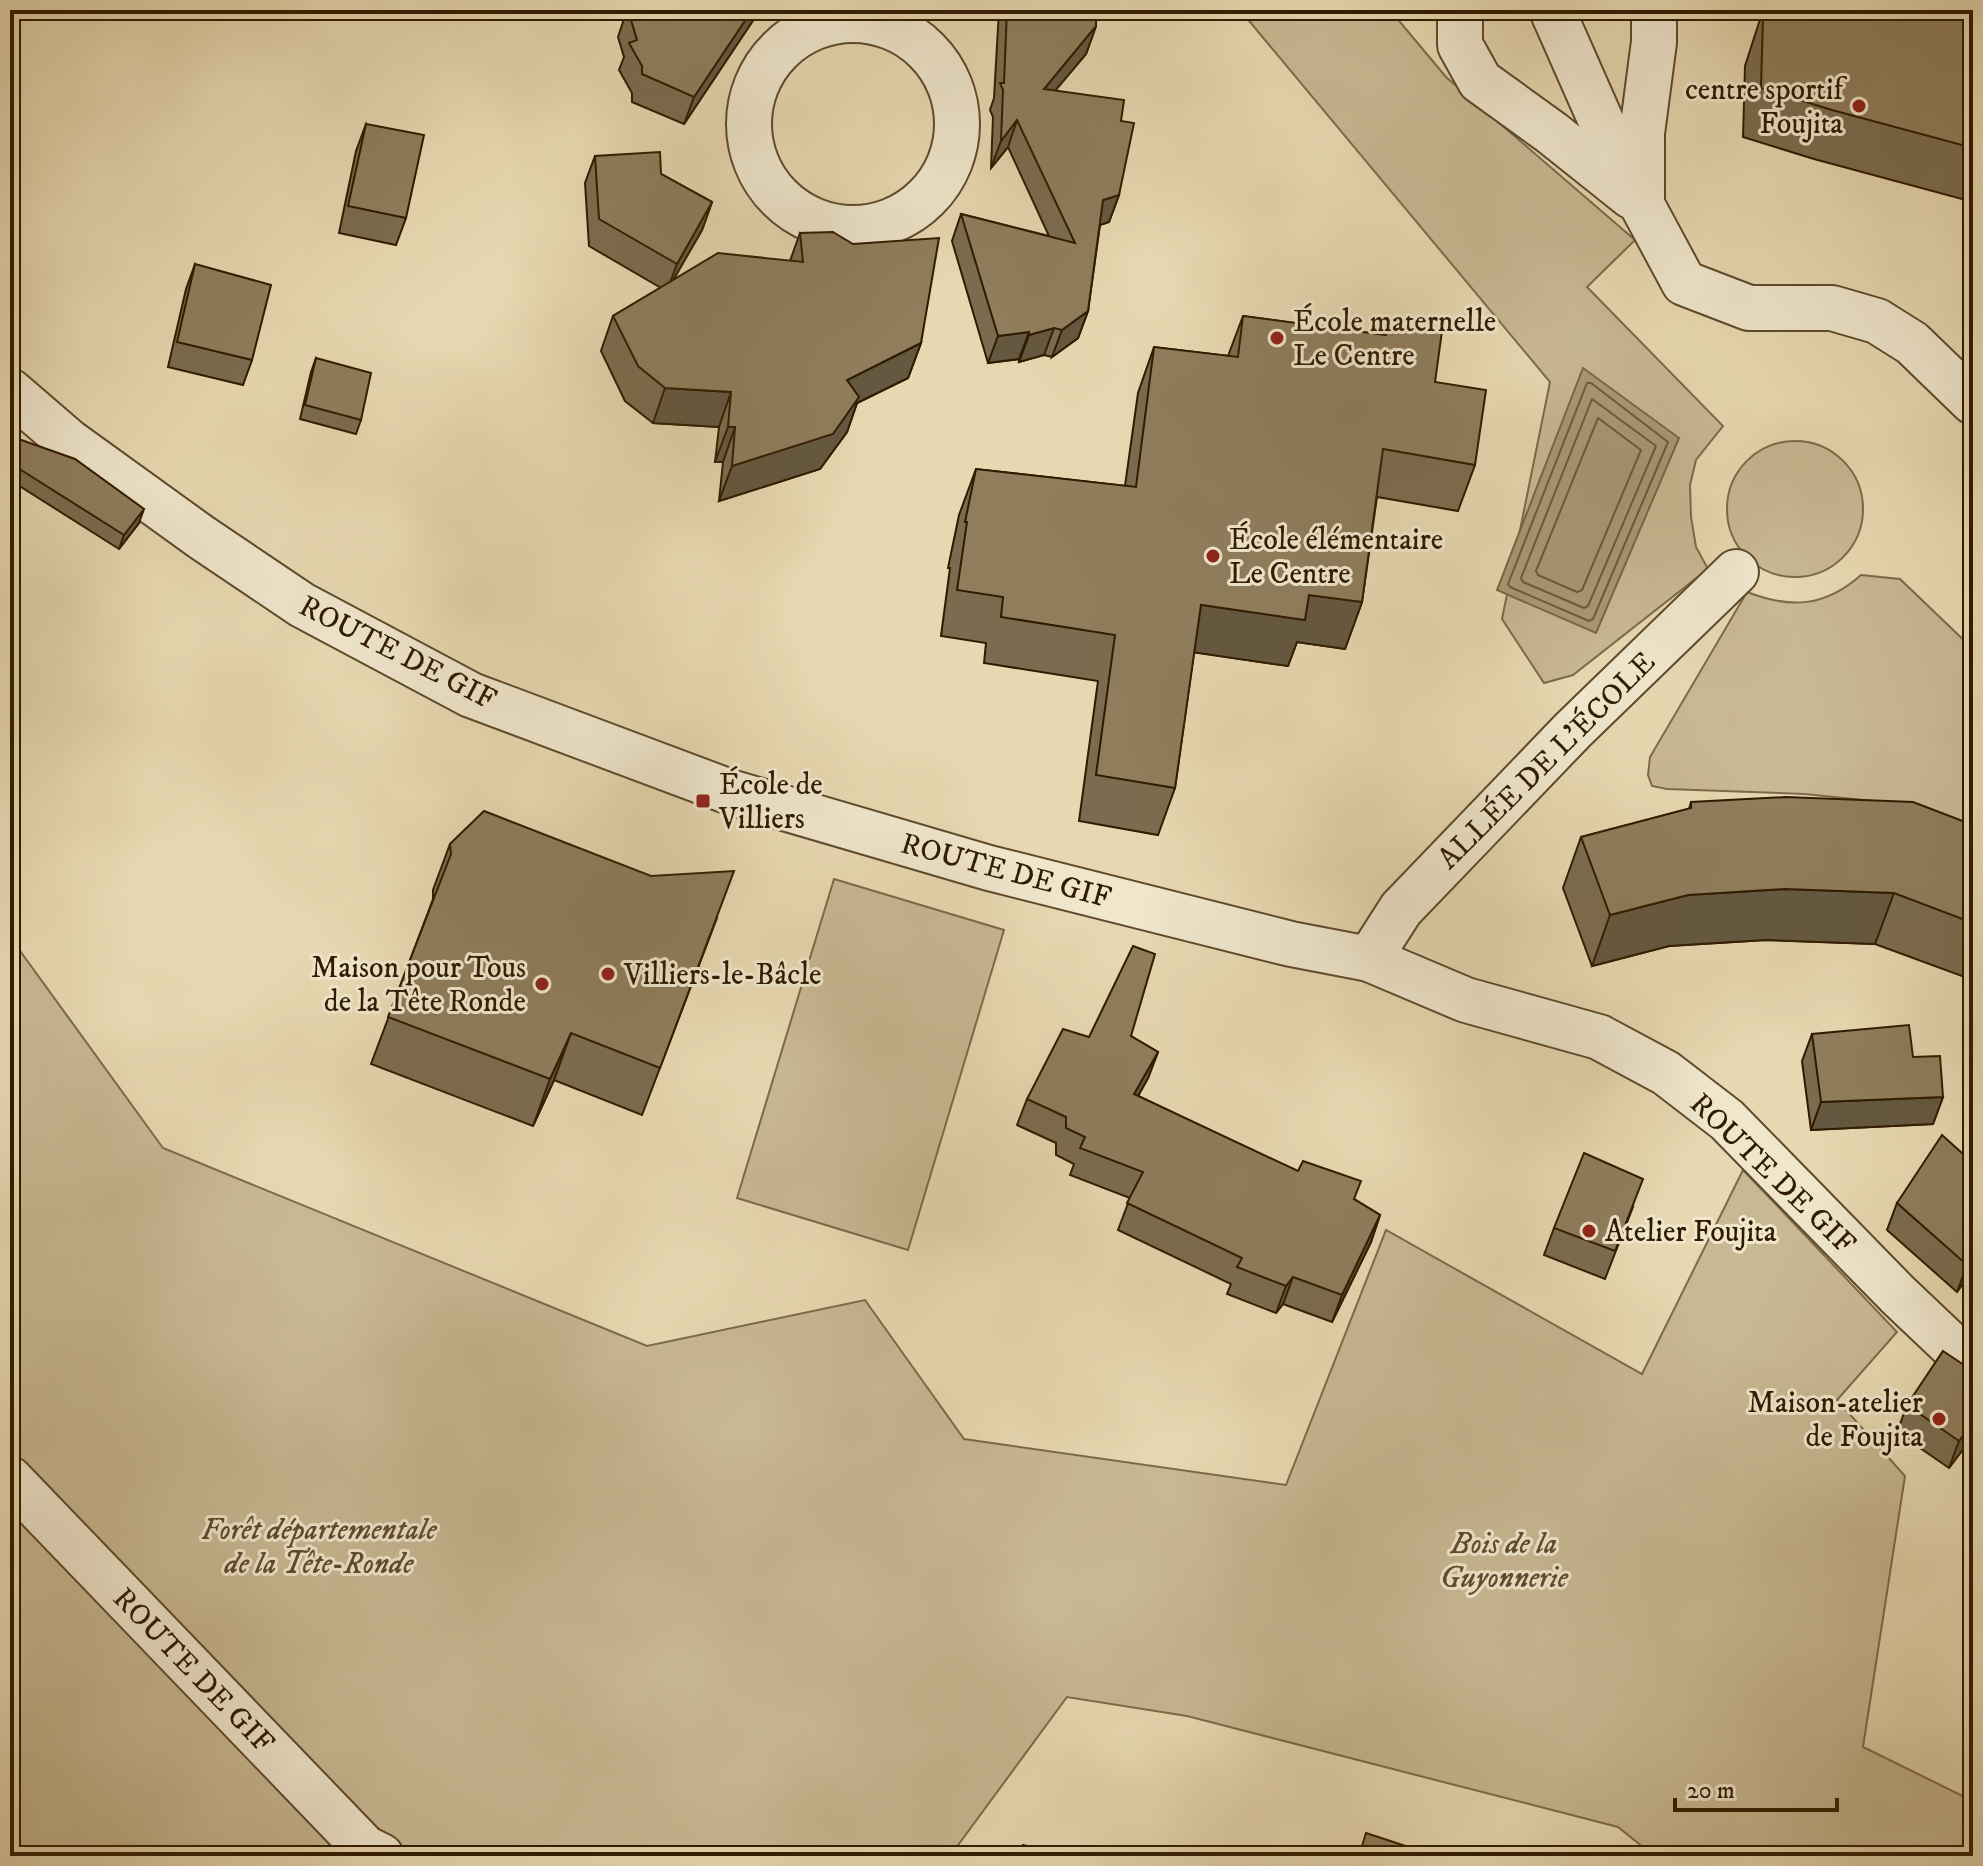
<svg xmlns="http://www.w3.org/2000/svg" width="1983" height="1866" font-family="'IM FELL DW Pica',serif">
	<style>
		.green { fill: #c8b893; stroke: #7c6a4a; stroke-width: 2 }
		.water { fill: #a99875; stroke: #796646; stroke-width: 2 }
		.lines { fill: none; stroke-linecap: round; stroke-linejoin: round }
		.shore { stroke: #6c5a3a; stroke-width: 2 }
		.minor-casing { stroke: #5e4a2c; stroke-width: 48 }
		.minor { stroke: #efe6cc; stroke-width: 44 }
		.wall { fill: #7b6c4f; stroke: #301b00; stroke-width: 2 }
		.shaded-wall { fill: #645840; stroke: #301b00; stroke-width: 2 }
		.building { fill: #8f7d5c; stroke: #301b00; stroke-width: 2 }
		.poi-dot { fill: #8f2418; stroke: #efe6cc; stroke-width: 3 }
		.labels { text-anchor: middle; stroke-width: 6; stroke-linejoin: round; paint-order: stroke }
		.poi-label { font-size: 30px; fill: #301b00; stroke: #efe6cc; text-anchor: start }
		.street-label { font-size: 30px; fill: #301b00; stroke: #efe6cc }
		.park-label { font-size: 30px; font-style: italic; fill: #5e4a2c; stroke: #efe6cc }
	</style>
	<rect width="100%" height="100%" fill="#e7d8b1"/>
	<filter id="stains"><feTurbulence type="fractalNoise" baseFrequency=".0025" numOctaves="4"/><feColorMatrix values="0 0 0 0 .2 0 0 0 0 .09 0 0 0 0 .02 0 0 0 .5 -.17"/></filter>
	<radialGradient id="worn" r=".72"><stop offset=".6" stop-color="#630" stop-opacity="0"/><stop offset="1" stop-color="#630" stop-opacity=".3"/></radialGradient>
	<!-- green -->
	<g class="green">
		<path d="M 1240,10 L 1390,10 L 1446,77 L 1635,240 L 1587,287 L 1723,426 L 1696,460 L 1690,485 L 1691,517 L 1696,547 L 1708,569 L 1573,675 L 1544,683 L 1502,619 L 1550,382 Z"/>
		<circle cx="1795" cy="509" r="68"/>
		<path d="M 1861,575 L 1900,579 L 1973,649 L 1973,839 L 1903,804 L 1804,794 L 1667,789 L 1652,786 L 1648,775 L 1650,757 L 1747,592 C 1791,609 1825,607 1861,575 Z"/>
		<path d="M 834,879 L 1004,930 L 908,1250 L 737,1198 Z"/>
		<path d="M 10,937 L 163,1148 L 647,1346 L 865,1300 L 964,1439 L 1286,1485 L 1386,1230 L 1642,1374 L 1743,1170 L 1897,1332 L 1837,1400 L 1905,1476 L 1863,1747 L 1973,1801 L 1973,1856 L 1654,1856 L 1618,1827 L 1187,1716 L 1067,1697 L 950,1856 L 10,1856 Z"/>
	</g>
	<!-- water -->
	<path class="water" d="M 1583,368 L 1679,438 L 1596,633 L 1497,590 Z"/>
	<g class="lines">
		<!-- shore -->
		<g class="shore">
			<path d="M 1587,383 L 1591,383 L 1668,442 L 1593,619 L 1589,621 L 1510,587 L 1508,584 Z"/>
			<path d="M 1592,399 L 1656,446 L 1588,606 L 1584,608 L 1523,582 L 1521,578 Z"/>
			<path d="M 1598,418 L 1641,450 L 1582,590 L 1577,592 L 1538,575 L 1536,571 Z"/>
		</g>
		<defs>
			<g id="minor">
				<path d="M 1460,10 L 1460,45 L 1480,81 L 1552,133 L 1631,196"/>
				<path d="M 1552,10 L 1620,164 L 1684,283 L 1749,308 L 1832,308 L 1877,321 L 1912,343 L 1973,402"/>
				<circle cx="853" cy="124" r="104"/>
				<path d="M 1642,199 L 1642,133 L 1654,42 L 1654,10"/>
				<path d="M 10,391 L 68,441 L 201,537 L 302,605 L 471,695 L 730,792 L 989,868 L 1291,944 L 1369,959 L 1466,1000 L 1599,1037 L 1666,1073 L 1727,1120 L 1897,1294 L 1973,1366"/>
				<path d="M 1369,959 L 1401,909 L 1573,730 L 1736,572"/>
				<path d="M 10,1479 L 365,1848 L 381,1856"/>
			</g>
		</defs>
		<!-- minor casing -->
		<use href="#minor" class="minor-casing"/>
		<!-- minor -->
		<use href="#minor" class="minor"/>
	</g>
	<!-- wall -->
	<g class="wall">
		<path d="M 627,10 L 760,10 L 684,124 L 632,102 L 632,93 L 619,70 L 624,57 L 618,37 Z"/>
		<path d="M 999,10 L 1096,10 L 1096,26 L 1086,54 L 1055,90 L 1121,121 L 1119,195 L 1109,222 L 1100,225 L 1088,311 L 1078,338 L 1052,357 L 1044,355 L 1019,362 L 1019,359 L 988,363 L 952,241 L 961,214 L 1049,236 L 1008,147 L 991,168 L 993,117 L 990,110 L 994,98 Z"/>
		<path d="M 1763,10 L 1973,10 L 1973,202 L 1814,159 L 1743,137 L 1745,66 Z"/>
		<path d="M 366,124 L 406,218 L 396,245 L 339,233 L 356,151 Z"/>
		<path d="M 595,156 L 661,174 L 712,202 L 702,230 L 673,280 L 790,261 L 800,233 L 921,343 L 908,378 L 857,403 L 847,432 L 820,469 L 719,501 L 723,462 L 715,462 L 719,427 L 653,423 L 625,401 L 601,351 L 613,316 L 661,288 L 589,246 L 585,183 Z"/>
		<path d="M 195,264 L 252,360 L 243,385 L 168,367 L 186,289 Z"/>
		<path d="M 1243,316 L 1383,335 L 1387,323 L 1435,382 L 1475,465 L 1458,511 L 1377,497 L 1362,602 L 1345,649 L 1297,642 L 1288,666 L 1194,652 L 1175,788 L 1158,835 L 1079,821 L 1098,681 L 984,663 L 986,643 L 941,636 L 950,568 L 948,568 L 959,515 L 976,469 L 1125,486 L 1138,393 L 1154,347 L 1228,356 Z"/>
		<path d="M 316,358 L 361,420 L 356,434 L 300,419 L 311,372 Z"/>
		<path d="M 10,436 L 139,523 L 119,549 L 10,480 Z"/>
		<path d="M 1691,802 L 1973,825 L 1973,980 L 1875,944 L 1766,940 L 1669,946 L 1592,966 L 1563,888 L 1581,837 L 1689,809 Z"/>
		<path d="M 450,844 L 717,918 L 642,1115 L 554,1080 L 533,1126 L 371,1064 L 433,899 L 433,890 Z"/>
		<path d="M 1812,1034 L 1913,1057 L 1943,1097 L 1933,1124 L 1811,1130 L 1802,1061 Z"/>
		<path d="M 1131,1036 L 1158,1052 L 1148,1078 L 1138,1096 L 1354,1199 L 1380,1215 L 1371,1242 L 1332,1322 L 1283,1304 L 1276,1313 L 1227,1294 L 1231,1284 L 1118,1230 L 1130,1198 L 1070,1175 L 1074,1164 L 1056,1155 L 1056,1143 L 1017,1125 L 1027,1099 L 1089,1037 Z"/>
		<path d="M 1897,1203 L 1973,1269 L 1957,1292 L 1887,1230 Z"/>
		<path d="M 1633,1207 L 1605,1279 L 1544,1255 L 1554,1228 Z"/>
		<path d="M 1973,1371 L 1973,1436 L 1949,1468 L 1897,1432 L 1907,1405 Z"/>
	</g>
	<!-- shaded-wall -->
	<g class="shaded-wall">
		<path d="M 752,10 L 760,10 L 684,124 L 694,97 Z"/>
		<path d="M 1096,26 L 1086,54 L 1034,116 L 1044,89 Z"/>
		<path d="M 1017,120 L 1008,147 L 991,168 L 1001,141 Z"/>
		<path d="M 1119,195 L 1109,222 L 1094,227 L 1103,200 Z"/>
		<path d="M 712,202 L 702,230 L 667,291 L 677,264 Z"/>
		<path d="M 1088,311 L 1078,338 L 1052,357 L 1062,330 Z"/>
		<path d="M 1054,328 L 1044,355 L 1019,362 L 1029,335 Z"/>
		<path d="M 1029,332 L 1019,359 L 988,363 L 998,336 Z"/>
		<path d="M 921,343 L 908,378 L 857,403 L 847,432 L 820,469 L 719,501 L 732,466 L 847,380 Z"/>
		<path d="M 665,388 L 731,392 L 719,427 L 653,423 Z"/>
		<path d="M 728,427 L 735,427 L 723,462 L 715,462 Z"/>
		<path d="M 144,509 L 139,523 L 119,549 L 124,535 Z"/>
		<path d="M 1309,595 L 1362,602 L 1345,649 L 1297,642 L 1288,666 L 1184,651 L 1201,605 Z"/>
		<path d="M 1785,889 L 1894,893 L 1875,944 L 1766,940 L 1669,946 L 1592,966 L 1610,915 L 1688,895 Z"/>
		<path d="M 571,1033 L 554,1080 L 533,1126 L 550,1079 Z"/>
		<path d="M 1158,1052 L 1148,1078 L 1124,1121 L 1134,1094 Z"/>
		<path d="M 1943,1097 L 1933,1124 L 1811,1130 L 1821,1102 Z"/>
		<path d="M 1380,1215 L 1371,1242 L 1332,1322 L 1342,1295 Z"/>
		<path d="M 1973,1256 L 1973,1269 L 1957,1292 L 1967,1265 Z"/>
		<path d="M 1293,1277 L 1283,1304 L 1276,1313 L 1286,1286 Z"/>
		<path d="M 1973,1422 L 1973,1436 L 1949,1468 L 1959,1441 Z"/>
	</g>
	<!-- building -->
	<g class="building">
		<path d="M 628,10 L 752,10 L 694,97 L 642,74 L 642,66 L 629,43 L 637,40 Z"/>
		<path d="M 1007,10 L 1096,10 L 1096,26 L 1044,89 L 1124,100 L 1121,121 L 1134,123 L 1119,195 L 1103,200 L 1088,311 L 1062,330 L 1054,328 L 1029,335 L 1029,332 L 998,336 L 961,214 L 1075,243 L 1017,120 L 1001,141 L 1003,90 L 1000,83 L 1004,83 Z"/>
		<path d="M 1765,10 L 1973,10 L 1973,148 L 1832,110 L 1761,88 L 1763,17 Z"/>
		<path d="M 366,124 L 424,135 L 406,218 L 348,206 Z"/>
		<path d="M 660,152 L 661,174 L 712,202 L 677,264 L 599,219 L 595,156 Z"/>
		<path d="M 833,232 L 853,244 L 939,238 L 921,343 L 847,380 L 859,397 L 833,434 L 732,466 L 735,427 L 728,427 L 731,392 L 665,388 L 638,366 L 613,316 L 718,253 L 803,262 L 800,233 Z"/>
		<path d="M 195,264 L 271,285 L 252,360 L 177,342 Z"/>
		<path d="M 1243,316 L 1386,335 L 1387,323 L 1442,331 L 1435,382 L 1486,390 L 1475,465 L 1383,449 L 1362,602 L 1309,595 L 1305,620 L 1201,605 L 1175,788 L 1096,775 L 1115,635 L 1001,617 L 1003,597 L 957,590 L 967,522 L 965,522 L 976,469 L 1136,487 L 1154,347 L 1238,357 Z"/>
		<path d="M 316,358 L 371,373 L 361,420 L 305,405 Z"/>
		<path d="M 10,436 L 75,459 L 144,509 L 124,535 L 10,463 Z"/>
		<path d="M 1786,797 L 1913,802 L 1973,825 L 1973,923 L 1894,893 L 1785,889 L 1688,895 L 1610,915 L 1581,837 L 1691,808 L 1691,802 Z"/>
		<path d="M 484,811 L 651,876 L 734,871 L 660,1068 L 571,1033 L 550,1079 L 388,1017 L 451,854 L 450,844 Z"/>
		<path d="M 1133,946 L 1155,954 L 1131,1036 L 1158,1052 L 1134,1094 L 1298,1171 L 1303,1161 L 1361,1181 L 1354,1199 L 1380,1215 L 1342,1295 L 1293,1277 L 1286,1286 L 1237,1267 L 1242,1258 L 1127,1203 L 1143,1172 L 1080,1148 L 1085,1137 L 1066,1128 L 1066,1117 L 1027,1099 L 1063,1029 L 1089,1037 Z"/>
		<path d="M 1909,1025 L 1913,1057 L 1940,1056 L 1943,1097 L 1821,1102 L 1812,1034 Z"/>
		<path d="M 1942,1135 L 1973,1163 L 1973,1256 L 1967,1265 L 1897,1203 Z"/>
		<path d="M 1584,1153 L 1643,1179 L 1615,1251 L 1554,1228 Z"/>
		<path d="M 1943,1351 L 1973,1371 L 1973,1422 L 1959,1441 L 1907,1405 Z"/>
		<path d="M 1366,1833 L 1436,1856 L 1359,1856 Z"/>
		<path d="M 1023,1845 L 1068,1856 L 1020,1856 Z"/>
	</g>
	<!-- markers -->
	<g class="poi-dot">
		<circle cx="1859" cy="106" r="8"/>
		<circle cx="1277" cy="338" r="8"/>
		<circle cx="1213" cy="556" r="8"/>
		<rect x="695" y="793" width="16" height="16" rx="4"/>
		<circle cx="608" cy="974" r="8"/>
		<circle cx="542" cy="984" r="8"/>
		<circle cx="1589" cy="1231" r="8"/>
		<circle cx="1939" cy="1419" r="8"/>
	</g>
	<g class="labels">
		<!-- poi labels -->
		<g class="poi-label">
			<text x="1843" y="99" text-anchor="end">centre sportif<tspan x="1843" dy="34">Foujita</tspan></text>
			<text x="1293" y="331">École maternelle<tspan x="1293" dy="34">Le Centre</tspan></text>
			<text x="1229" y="549">École élémentaire<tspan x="1229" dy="34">Le Centre</tspan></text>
			<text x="719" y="794">École de<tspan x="719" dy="34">Villiers</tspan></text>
			<text x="526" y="977" text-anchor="end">Maison pour Tous<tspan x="526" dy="34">de la Tête Ronde</tspan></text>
			<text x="624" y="984">Villiers-le-Bâcle</text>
			<text x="1605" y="1241">Atelier Foujita</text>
			<text x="1923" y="1412" text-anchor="end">Maison-atelier<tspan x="1923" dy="34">de Foujita</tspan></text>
		</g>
		<!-- street labels -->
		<g class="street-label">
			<text transform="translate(398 652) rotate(27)" y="10">ROUTE DE GIF</text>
			<text transform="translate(1546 760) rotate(-45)" y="10">ALLÉE DE L'ÉCOLE</text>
			<text transform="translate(1006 870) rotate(15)" y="10">ROUTE DE GIF</text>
			<text transform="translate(1773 1173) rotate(44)" y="10">ROUTE DE GIF</text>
			<text transform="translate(194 1670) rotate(46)" y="10">ROUTE DE GIF</text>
		</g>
		<!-- park labels -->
		<g class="park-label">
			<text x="319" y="1539">Forêt départementale<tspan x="319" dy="34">de la Tête-Ronde</tspan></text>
			<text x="1504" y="1553">Bois de la<tspan x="1504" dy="34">Guyonnerie</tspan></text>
		</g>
	</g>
	<!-- margin -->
	<rect width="1983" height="1866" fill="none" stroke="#e7d8b1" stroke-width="40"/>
	<rect x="12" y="12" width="1959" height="1842" fill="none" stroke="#301b00" stroke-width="4"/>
	<rect x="20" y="20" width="1943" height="1826" fill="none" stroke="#301b00" stroke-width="2"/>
	<!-- scale -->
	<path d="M1675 1798v12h162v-12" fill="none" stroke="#301b00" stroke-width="4"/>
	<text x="1687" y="1798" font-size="24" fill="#301b00" stroke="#efe6cc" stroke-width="6" paint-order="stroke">20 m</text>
	<rect width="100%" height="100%" filter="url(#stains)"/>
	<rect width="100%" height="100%" fill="url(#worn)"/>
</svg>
